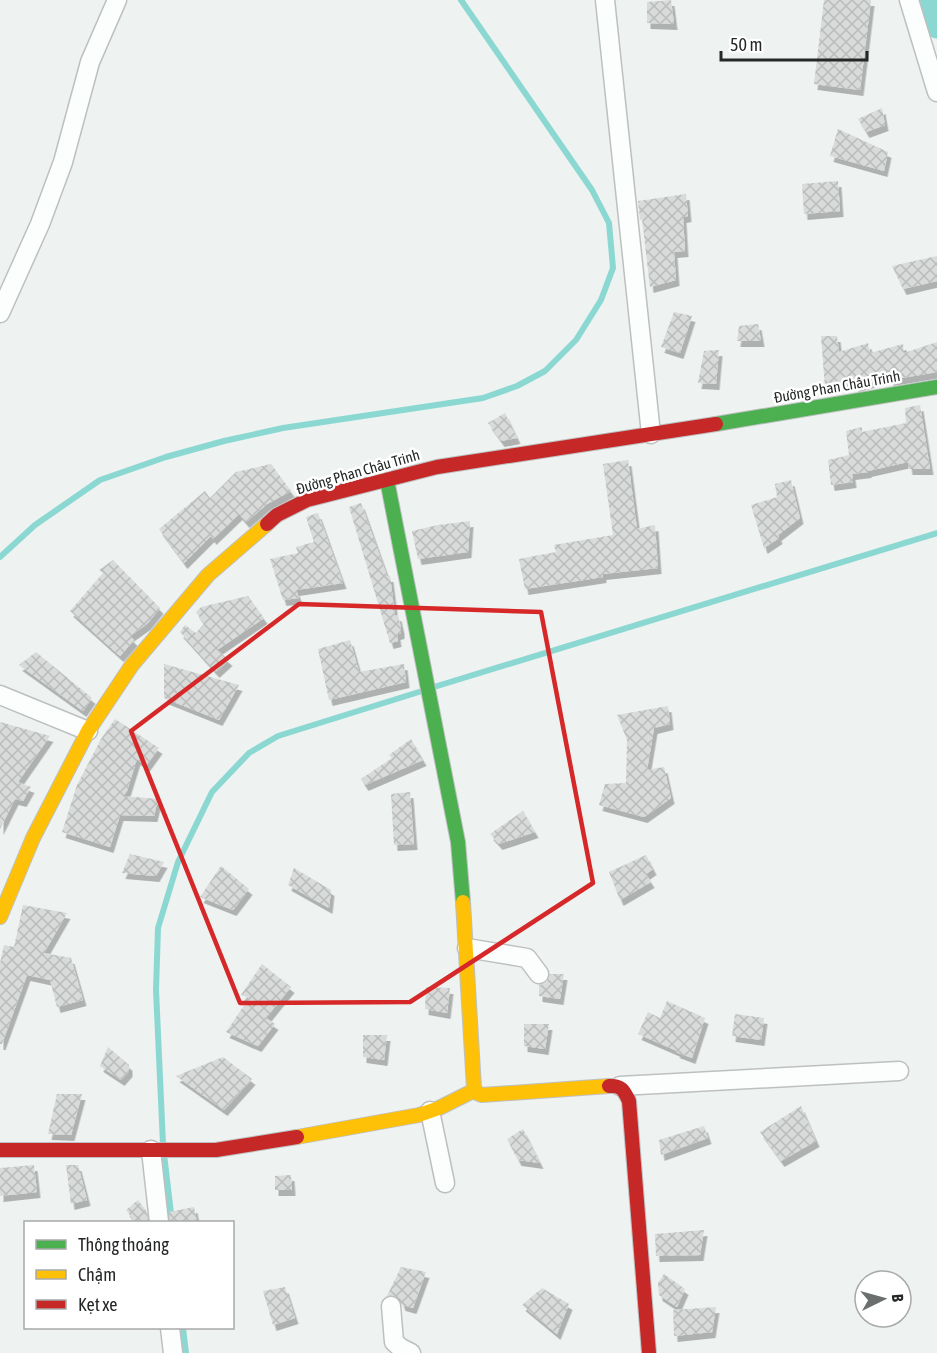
<svg xmlns="http://www.w3.org/2000/svg" width="937" height="1353" font-family="'Asap Condensed',sans-serif">
	<style>
		.lines { fill: none; stroke-linecap: round; stroke-linejoin: round }
		.stream { stroke: #8bd8d2; stroke-width: 6 }
		.canal { stroke: #8bd8d2; stroke-width: 21 }
		.building { fill: url(#building-cross-hatch); filter: url(#shadow) }
		.street-casing { stroke: #bec0c0; stroke-width: 21 }
		.fast-casing { stroke: #bec0c0; stroke-width: 16 }
		.slow-casing { stroke: #bec0c0; stroke-width: 16 }
		.jam-casing { stroke: #bec0c0; stroke-width: 16 }
		.street { stroke: #fcfdfd; stroke-width: 18 }
		.fast { stroke: #4caf50; stroke-width: 14 }
		.slow { stroke: #ffc107; stroke-width: 14 }
		.jam { stroke: #c62828; stroke-width: 14 }
		.marked { fill: none; stroke: #d62828; stroke-width: 4.5; stroke-linejoin: round }
		.labels { text-anchor: middle; stroke-width: 5; stroke-linejoin: round; paint-order: stroke }
		.street-label { font-size: 15px; fill: #252827; stroke: #fff }
	</style>
	<defs>
		<pattern id="building-cross-hatch" width="8" height="8" patternUnits="userSpaceOnUse" patternTransform="scale(1.5)"><rect width="8" height="8" fill="#d8dbda"/><path d="M0 0l8 8M0 8l8-8" fill="none" stroke="#b9bcbb"/></pattern>
		<filter id="shadow"><feDropShadow dx="3.5" dy="6" stdDeviation="0" flood-color="#0004"/></filter>
	</defs>
	<rect width="100%" height="100%" fill="#eef2f1"/>
	<g class="lines">
		<!-- stream -->
		<g class="stream">
			<path d="M 0,557 L 35,525 L 100,480 L 166,457 L 224,441 L 283,428 L 483,398 L 517,386 L 545,371 L 576,340 L 601,300 L 613,268 L 609,223 L 592,190 L 461,0"/>
			<path d="M 434,687 L 937,533"/>
			<path d="M 163,1144 L 156,990 L 158,928 L 178,862 L 212,792 L 249,753 L 278,736 L 422,691"/>
			<path d="M 164,1154 L 172,1222"/>
			<path d="M 183,1328 L 186,1353"/>
		</g>
		<!-- canal -->
		<path class="canal" d="M 929,0 L 937,28"/>
	</g>
	<!-- building -->
	<g class="building">
		<path d="M 671,0 L 674,24 L 647,23 L 647,2 Z"/>
		<path d="M 824,0 L 871,0 L 860,90 L 814,84 Z"/>
		<path d="M 882,108 L 885,125 L 866,132 L 858,119 Z"/>
		<path d="M 838,129 L 888,152 L 884,171 L 830,156 Z"/>
		<path d="M 838,181 L 840,211 L 804,214 L 802,184 Z"/>
		<path d="M 686,194 L 688,216 L 683,217 L 685,251 L 674,252 L 676,280 L 650,287 L 642,219 L 640,220 L 638,201 Z"/>
		<path d="M 937,256 L 937,281 L 903,289 L 892,266 Z"/>
		<path d="M 674,312 L 692,316 L 680,353 L 661,347 Z"/>
		<path d="M 758,324 L 761,341 L 737,341 L 739,326 Z"/>
		<path d="M 821,336 L 837,336 L 839,352 L 868,343 L 870,353 L 903,344 L 904,353 L 937,342 L 937,372 L 890,380 L 890,377 L 855,386 L 855,380 L 825,388 Z"/>
		<path d="M 719,350 L 716,384 L 698,383 L 704,351 Z"/>
		<path d="M 920,405 L 930,469 L 909,469 L 908,462 L 868,471 L 868,472 L 852,474 L 853,482 L 831,485 L 828,460 L 849,455 L 846,431 L 862,427 L 862,432 L 906,423 L 905,408 Z"/>
		<path d="M 505,413 L 517,438 L 501,441 L 488,423 Z"/>
		<path d="M 628,460 L 637,529 L 655,525 L 658,568 L 603,574 L 603,577 L 525,589 L 519,559 L 556,552 L 554,545 L 613,535 L 603,464 Z"/>
		<path d="M 271,464 L 291,491 L 267,504 L 246,522 L 239,514 L 213,539 L 211,536 L 184,563 L 159,529 L 205,491 L 210,498 L 236,472 Z"/>
		<path d="M 791,480 L 800,518 L 778,535 L 779,538 L 764,548 L 751,505 L 777,497 L 775,484 Z"/>
		<path d="M 361,503 L 387,576 L 390,576 L 395,616 L 398,615 L 401,628 L 401,633 L 397,634 L 398,641 L 390,643 L 349,507 Z"/>
		<path d="M 318,513 L 343,583 L 296,590 L 299,598 L 283,600 L 270,559 L 298,553 L 296,547 L 314,542 L 306,517 Z"/>
		<path d="M 470,521 L 468,552 L 418,559 L 412,531 L 438,525 Z"/>
		<path d="M 113,560 L 160,608 L 147,624 L 130,636 L 134,640 L 120,656 L 70,611 L 103,573 L 99,570 Z"/>
		<path d="M 248,596 L 264,618 L 217,650 L 229,660 L 216,672 L 180,632 L 185,625 L 196,633 L 204,624 L 196,612 L 201,607 Z"/>
		<path d="M 350,640 L 359,672 L 404,664 L 406,682 L 329,700 L 318,649 Z"/>
		<path d="M 36,652 L 92,698 L 83,711 L 19,665 Z"/>
		<path d="M 164,664 L 239,685 L 219,720 L 164,698 Z"/>
		<path d="M 668,706 L 670,724 L 654,728 L 647,770 L 664,767 L 671,798 L 644,817 L 599,805 L 605,784 L 626,783 L 627,740 L 617,715 Z"/>
		<path d="M 115,719 L 159,748 L 146,766 L 137,759 L 127,791 L 123,796 L 158,799 L 154,816 L 120,815 L 110,847 L 62,832 L 77,785 L 101,739 Z"/>
		<path d="M 0,722 L 50,736 L 18,782 L 31,787 L 23,801 L 15,799 L 0,829 Z"/>
		<path d="M 411,739 L 423,760 L 365,785 L 361,779 L 392,758 L 389,755 Z"/>
		<path d="M 410,792 L 414,844 L 394,845 L 391,794 Z"/>
		<path d="M 523,811 L 535,832 L 499,844 L 490,834 Z"/>
		<path d="M 130,854 L 164,862 L 156,876 L 122,873 Z"/>
		<path d="M 646,855 L 653,869 L 646,874 L 651,882 L 620,900 L 609,872 Z"/>
		<path d="M 221,866 L 249,889 L 233,910 L 200,897 Z"/>
		<path d="M 294,868 L 331,890 L 329,908 L 288,885 Z"/>
		<path d="M 23,905 L 67,913 L 44,953 L 71,958 L 83,1000 L 57,1007 L 50,980 L 27,975 L 2,1044 L 0,1044 L 0,963 L 4,945 L 14,947 Z"/>
		<path d="M 262,964 L 291,987 L 266,1018 L 275,1024 L 258,1046 L 226,1032 L 249,998 L 241,995 Z"/>
		<path d="M 550,974 L 564,974 L 560,999 L 539,996 L 539,985 L 546,983 Z"/>
		<path d="M 426,987 L 450,988 L 447,1013 L 425,1009 Z"/>
		<path d="M 667,1001 L 705,1018 L 692,1058 L 676,1052 L 677,1051 L 638,1034 L 648,1012 L 660,1018 Z"/>
		<path d="M 735,1014 L 764,1018 L 761,1040 L 732,1036 Z"/>
		<path d="M 524,1024 L 549,1024 L 545,1049 L 524,1046 Z"/>
		<path d="M 363,1035 L 387,1035 L 384,1060 L 363,1057 Z"/>
		<path d="M 108,1047 L 129,1065 L 129,1071 L 121,1080 L 100,1066 Z"/>
		<path d="M 223,1057 L 252,1079 L 224,1110 L 176,1076 Z"/>
		<path d="M 57,1094 L 82,1094 L 71,1135 L 48,1134 Z"/>
		<path d="M 801,1106 L 816,1141 L 781,1161 L 760,1132 Z"/>
		<path d="M 704,1126 L 708,1138 L 661,1155 L 659,1140 Z"/>
		<path d="M 523,1129 L 540,1163 L 518,1160 L 507,1139 Z"/>
		<path d="M 34,1165 L 37,1192 L 0,1196 L 0,1168 Z"/>
		<path d="M 66,1165 L 78,1165 L 87,1200 L 71,1204 Z"/>
		<path d="M 291,1175 L 292,1190 L 275,1190 L 275,1176 Z"/>
		<path d="M 138,1200 L 147,1212 L 148,1222 L 135,1222 L 126,1210 Z"/>
		<path d="M 194,1207 L 197,1222 L 170,1222 L 169,1212 Z"/>
		<path d="M 704,1230 L 700,1255 L 656,1256 L 655,1234 Z"/>
		<path d="M 401,1267 L 426,1272 L 413,1308 L 402,1305 L 400,1299 L 395,1296 L 387,1296 Z"/>
		<path d="M 664,1274 L 685,1289 L 677,1307 L 659,1295 L 658,1283 Z"/>
		<path d="M 285,1287 L 295,1318 L 273,1325 L 263,1291 Z"/>
		<path d="M 542,1288 L 569,1304 L 557,1334 L 522,1305 Z"/>
		<path d="M 716,1307 L 712,1332 L 674,1336 L 673,1310 Z"/>
	</g>
	<g class="lines">
		<defs>
			<g id="street">
				<path d="M 605,0 L 651,434"/>
				<path d="M 909,0 L 937,92"/>
				<path d="M 0,313 L 40,224 L 63,162 L 90,62 L 117,0"/>
				<path d="M 0,695 L 88,731"/>
				<path d="M 467,948 L 527,958 L 539,974"/>
				<path d="M 620,1086 L 899,1071"/>
				<path d="M 430,1111 L 445,1183"/>
				<path d="M 151,1150 L 159,1222"/>
				<path d="M 391,1306 L 394,1342 L 401,1348 L 411,1353"/>
				<path d="M 170,1328 L 173,1353"/>
			</g>
			<g id="fast">
				<path d="M 716,424 L 937,387"/>
				<path d="M 387,480 L 458,842 L 463,902"/>
			</g>
			<g id="slow">
				<path d="M 463,902 L 474,1088 L 477,1093 L 482,1095 L 609,1086"/>
				<path d="M 0,917 L 33,838 L 88,731 L 132,665 L 208,575 L 267,524"/>
				<path d="M 297,1137 L 419,1115 L 439,1108 L 475,1090"/>
			</g>
			<g id="jam">
				<path d="M 267,524 L 277,515 L 307,500 L 437,467 L 716,424"/>
				<path d="M 609,1086 C 621,1085 624,1090 629,1101 L 649,1353"/>
				<path d="M 0,1150 L 216,1150 L 297,1137"/>
			</g>
		</defs>
		<!-- street casing -->
		<use href="#street" class="street-casing"/>
		<!-- fast casing -->
		<use href="#fast" class="fast-casing"/>
		<!-- slow casing -->
		<use href="#slow" class="slow-casing"/>
		<!-- jam casing -->
		<use href="#jam" class="jam-casing"/>
		<!-- street -->
		<use href="#street" class="street"/>
		<!-- fast -->
		<use href="#fast" class="fast"/>
		<!-- slow -->
		<use href="#slow" class="slow"/>
		<!-- jam -->
		<use href="#jam" class="jam"/>
	</g>
	<!-- marked area -->
	<path class="marked" d="M 299,604 L 541,612 L 593,883 L 410,1002 L 240,1003 L 131,731 Z"/>
	<g class="labels">
		<!-- street labels -->
		<g class="street-label">
			<text transform="translate(837 387) rotate(-10)" y="5">Đường Phan Châu Trinh</text>
			<text transform="translate(358 472) rotate(-16)" y="5">Đường Phan Châu Trinh</text>
		</g>
	</g>
	<!-- legend -->
	<rect x="24" y="1221" width="210" height="108" fill="#ffffff" stroke="#a8a9a9" stroke-width="1.5"/>
	<rect x="36" y="1240" width="30" height="9" fill="#4caf50" stroke="#a8a9a9" stroke-width="1.5"/>
	<text x="78" y="1251" font-size="18" fill="#252827">Thông thoáng</text>
	<rect x="36" y="1270" width="30" height="9" fill="#ffc107" stroke="#a8a9a9" stroke-width="1.5"/>
	<text x="78" y="1281" font-size="18" fill="#252827">Chậm</text>
	<rect x="36" y="1300" width="30" height="9" fill="#c62828" stroke="#a8a9a9" stroke-width="1.5"/>
	<text x="78" y="1311" font-size="18" fill="#252827">Kẹt xe</text>
	<!-- north arrow -->
	<g transform="translate(883 1299) rotate(85)"><circle r="28" fill="#ffffff" stroke="#a8a9a9" stroke-width="1.5"/>
	<path d="M0-4.5L10 22L0 15L-10 22Z" fill="#6b6f6e"/>
	<text y="-9" font-size="16" font-weight="bold" text-anchor="middle" fill="#252827">B</text>
	</g>
	<!-- scale -->
	<path d="M721 51v9h146v-9" fill="none" stroke="#252827" stroke-width="3"/>
	<text x="730" y="51" font-size="18" fill="#252827" stroke="#ffffff" stroke-width="4.5" paint-order="stroke">50 m</text>
</svg>
